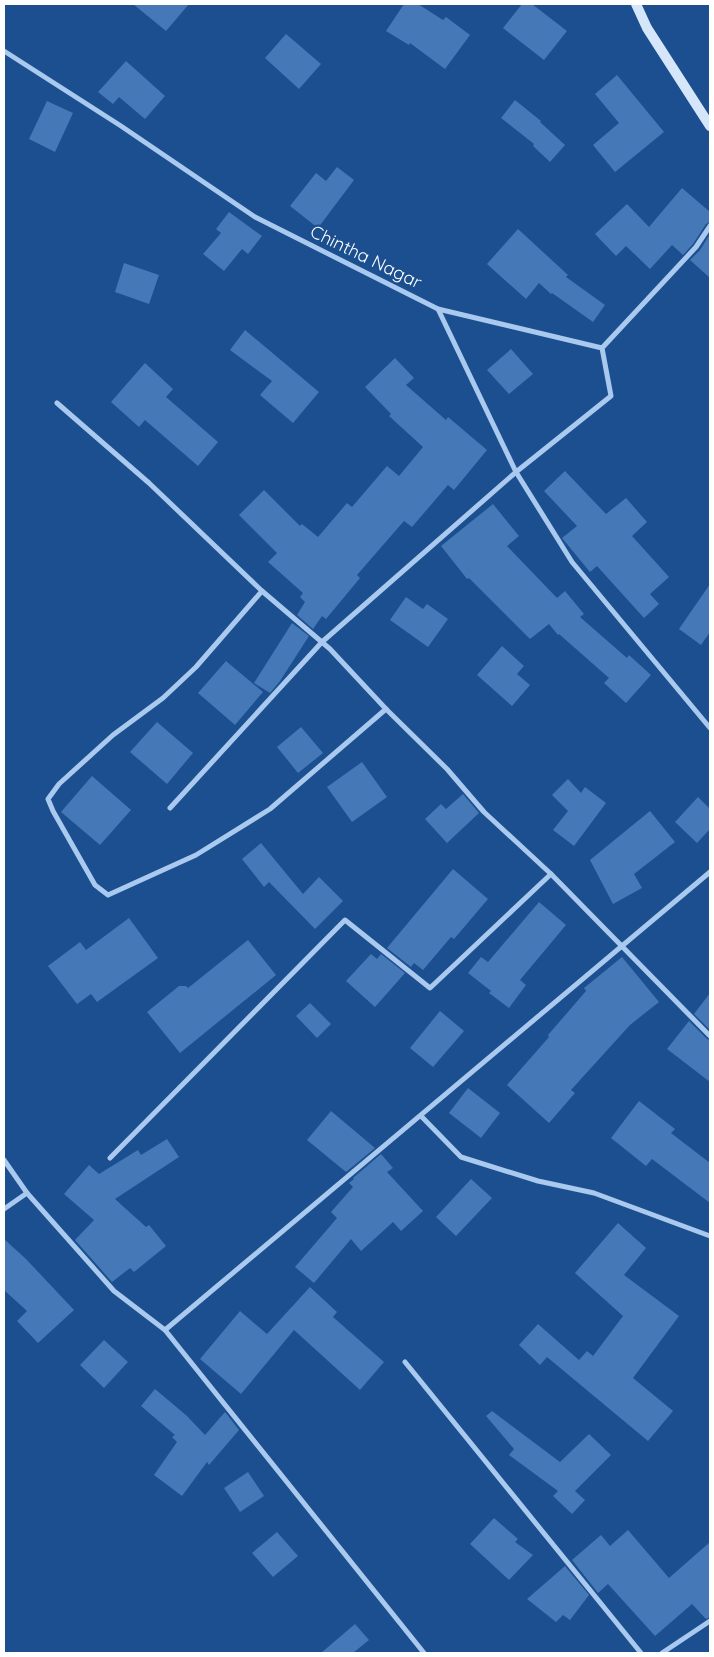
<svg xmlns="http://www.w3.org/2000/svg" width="714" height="1657" font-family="Quicksand,sans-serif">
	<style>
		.building { fill: #4478b7 }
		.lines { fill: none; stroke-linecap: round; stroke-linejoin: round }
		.minor { stroke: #a9c9ee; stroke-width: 5 }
		.secondary { stroke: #d6e6fa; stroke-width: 10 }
		.labels { text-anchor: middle; stroke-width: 4.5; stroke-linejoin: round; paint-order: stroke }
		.street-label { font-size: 18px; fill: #fff; stroke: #1b4f8f }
	</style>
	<rect width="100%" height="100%" fill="#1b4f8f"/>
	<!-- building -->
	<g class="building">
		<path d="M 133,4 L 189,4 L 166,31 Z"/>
		<path d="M 404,4 L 418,4 L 443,20 L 446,17 L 470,35 L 445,69 L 410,43 L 409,45 L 386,31 Z"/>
		<path d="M 522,4 L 532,4 L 567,31 L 544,60 L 503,28 Z"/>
		<path d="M 286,34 L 321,64 L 299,89 L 265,58 Z"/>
		<path d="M 126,61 L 165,96 L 145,119 L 119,97 L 113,104 L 98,92 Z"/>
		<path d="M 617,75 L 664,132 L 615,172 L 593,145 L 619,123 L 595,94 Z"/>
		<path d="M 515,100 L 541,121 L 540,122 L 565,145 L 550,162 L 533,146 L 534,144 L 501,118 Z"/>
		<path d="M 47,101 L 73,113 L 55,152 L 29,139 Z"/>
		<path d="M 337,167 L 354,180 L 318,228 L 290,206 L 316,173 L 326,181 Z"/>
		<path d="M 682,188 L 710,212 L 710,222 L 706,224 L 693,244 L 683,255 L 672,245 L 650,269 L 626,246 L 616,256 L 595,234 L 627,204 L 649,227 Z"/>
		<path d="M 229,212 L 262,236 L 248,254 L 242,249 L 224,271 L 203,254 L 221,233 L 216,229 Z"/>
		<path d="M 518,229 L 568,275 L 566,277 L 605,305 L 593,322 L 552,293 L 551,294 L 539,283 L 526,299 L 487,264 Z"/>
		<path d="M 710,234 L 710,278 L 690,260 L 700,250 Z"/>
		<path d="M 124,263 L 159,275 L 149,304 L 115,292 Z"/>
		<path d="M 245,330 L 319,392 L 293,423 L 260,395 L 272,381 L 230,350 Z"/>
		<path d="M 511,349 L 533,374 L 509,394 L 487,370 Z"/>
		<path d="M 395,358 L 414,378 L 406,385 L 446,420 L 448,417 L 487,450 L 454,490 L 448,485 L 412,527 L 404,521 L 357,575 L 360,578 L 326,619 L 322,616 L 313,629 L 297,615 L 305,602 L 300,597 L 303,593 L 268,562 L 277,553 L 239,515 L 264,490 L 300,526 L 302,524 L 318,537 L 347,503 L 352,507 L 387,466 L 399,476 L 423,447 L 389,416 L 391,414 L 365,387 Z"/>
		<path d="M 145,363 L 173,389 L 166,397 L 218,442 L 198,466 L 145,420 L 139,427 L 111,402 Z"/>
		<path d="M 565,471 L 606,514 L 626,498 L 647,522 L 632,536 L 669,577 L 650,594 L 659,604 L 644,618 L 597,566 L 590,572 L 562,538 L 577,526 L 544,491 Z"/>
		<path d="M 493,504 L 519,536 L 507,546 L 557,598 L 565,591 L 584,614 L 580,617 L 627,658 L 629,655 L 651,675 L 626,703 L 604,683 L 609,678 L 559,634 L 558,635 L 549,624 L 530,639 L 469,578 L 467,579 L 441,546 Z"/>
		<path d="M 710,584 L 710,632 L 701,645 L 679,629 Z"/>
		<path d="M 406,597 L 423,609 L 427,604 L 448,619 L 428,647 L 390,620 Z"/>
		<path d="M 292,623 L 309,636 L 280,681 L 270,693 L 254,683 Z"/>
		<path d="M 502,646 L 524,666 L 517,674 L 530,685 L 512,706 L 477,675 Z"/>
		<path d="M 226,661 L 263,692 L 235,725 L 198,693 Z"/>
		<path d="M 157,722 L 193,753 L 167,784 L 130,752 Z"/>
		<path d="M 301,727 L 323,753 L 298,773 L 277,747 Z"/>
		<path d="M 362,762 L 387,797 L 352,822 L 327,787 Z"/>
		<path d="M 92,776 L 131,810 L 100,845 L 61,812 Z"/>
		<path d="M 568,779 L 581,793 L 585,787 L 606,803 L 574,846 L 553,830 L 568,811 L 552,795 Z"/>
		<path d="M 463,794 L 479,813 L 447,843 L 425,819 L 441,804 L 446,809 Z"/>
		<path d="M 698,797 L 710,809 L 710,829 L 697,843 L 675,822 Z"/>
		<path d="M 650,811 L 675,842 L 634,874 L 642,888 L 613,904 L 590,860 Z"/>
		<path d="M 261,843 L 303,894 L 319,877 L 343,901 L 315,929 L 269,882 L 264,887 L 242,859 Z"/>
		<path d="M 453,869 L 488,899 L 454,939 L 451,937 L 423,970 L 414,963 L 411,967 L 387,948 Z"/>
		<path d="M 539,902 L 566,925 L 520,980 L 526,985 L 509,1008 L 489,993 L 491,991 L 468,973 L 481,957 L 488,962 Z"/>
		<path d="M 129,918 L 158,958 L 97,1002 L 91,994 L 77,1004 L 48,966 L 80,942 L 86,950 Z"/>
		<path d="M 248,940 L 276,975 L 180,1053 L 147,1012 L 179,986 L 186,986 L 188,988 Z"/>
		<path d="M 371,954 L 377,959 L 381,954 L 405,973 L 375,1007 L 346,981 Z"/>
		<path d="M 622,957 L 659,1002 L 630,1025 L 571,1090 L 575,1093 L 549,1123 L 507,1085 L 549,1037 L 548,1035 L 586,991 L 584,988 Z"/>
		<path d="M 710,993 L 710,1030 L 694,1014 Z"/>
		<path d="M 310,1003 L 331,1024 L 317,1038 L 296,1016 Z"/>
		<path d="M 440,1011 L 464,1031 L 433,1067 L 410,1048 Z"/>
		<path d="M 689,1021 L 707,1039 L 710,1040 L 710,1082 L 667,1049 Z"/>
		<path d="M 468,1088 L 500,1113 L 481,1138 L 449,1113 Z"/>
		<path d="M 639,1101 L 675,1129 L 671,1133 L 710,1163 L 710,1203 L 652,1159 L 646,1166 L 611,1138 Z"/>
		<path d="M 331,1111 L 375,1148 L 346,1172 L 307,1140 Z"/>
		<path d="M 167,1139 L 179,1157 L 115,1199 L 146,1227 L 149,1225 L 166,1246 L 134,1272 L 130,1268 L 112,1282 L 75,1240 L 94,1220 L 64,1194 L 89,1165 L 99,1174 L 138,1150 L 141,1155 Z"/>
		<path d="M 381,1154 L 393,1168 L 387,1172 L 423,1211 L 401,1231 L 393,1222 L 361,1251 L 351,1239 L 314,1283 L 295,1267 L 337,1218 L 331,1212 L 353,1187 L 349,1183 L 354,1179 L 353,1178 Z"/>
		<path d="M 471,1179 L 492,1198 L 456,1236 L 436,1217 Z"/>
		<path d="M 618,1223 L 646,1248 L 624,1275 L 679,1316 L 633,1378 L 673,1411 L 648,1441 L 547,1357 L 540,1365 L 519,1345 L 538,1324 L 579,1360 L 587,1351 L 593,1356 L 623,1316 L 575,1273 Z"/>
		<path d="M 4,1239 L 26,1259 L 74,1310 L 38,1343 L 17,1321 L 27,1311 L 4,1290 Z"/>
		<path d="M 310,1287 L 337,1312 L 333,1317 L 384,1362 L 360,1390 L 294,1330 L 241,1394 L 200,1359 L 240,1311 L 267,1334 Z"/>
		<path d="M 104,1340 L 128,1362 L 104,1388 L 80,1365 Z"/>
		<path d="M 155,1389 L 187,1416 L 205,1435 L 225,1412 L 239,1430 L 209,1465 L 207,1462 L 182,1496 L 154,1475 L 177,1442 L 172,1437 L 175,1435 L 141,1406 Z"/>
		<path d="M 492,1411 L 560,1462 L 589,1434 L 611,1455 L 575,1491 L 585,1500 L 572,1514 L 553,1496 L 558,1491 L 509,1455 L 514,1449 L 486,1416 Z"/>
		<path d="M 248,1472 L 264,1496 L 240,1512 L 224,1488 Z"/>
		<path d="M 494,1518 L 518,1539 L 515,1542 L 533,1555 L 509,1580 L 470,1544 Z"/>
		<path d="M 628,1530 L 669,1578 L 710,1542 L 710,1617 L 706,1619 L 692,1604 L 655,1636 L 608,1584 L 598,1593 L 572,1560 L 601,1535 L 610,1546 Z"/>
		<path d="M 277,1532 L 298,1556 L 273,1577 L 252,1553 Z"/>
		<path d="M 565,1566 L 589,1595 L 570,1620 L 563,1615 L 556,1622 L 527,1599 Z"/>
		<path d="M 355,1624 L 369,1640 L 353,1653 L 321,1653 Z"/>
	</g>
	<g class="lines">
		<!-- minor -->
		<g class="minor">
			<path d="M 4,51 L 121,126 L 255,217 L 438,309 L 602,348 L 696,247 L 710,226"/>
			<path d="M 438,309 L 516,472 L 572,562 L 710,728"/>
			<path d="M 57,403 L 149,483 L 262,591 L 196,667 L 163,698 L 113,735 L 59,784 L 48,799 L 53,811 L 95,885 L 108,895 L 196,855 L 270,809 L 386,709"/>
			<path d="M 262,591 L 330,649 L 386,709 L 447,769 L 484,812 L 551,874 L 710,1036"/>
			<path d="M 170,808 L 322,642 L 516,472 L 611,396 L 602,348"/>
			<path d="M 421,1116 L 461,1157 L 538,1181 L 594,1193 L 710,1236"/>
			<path d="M 110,1158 L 345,920 L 430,988 L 551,874"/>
			<path d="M 4,1160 L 27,1193 L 114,1291 L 165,1330 L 424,1653"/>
			<path d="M 4,1209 L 27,1193"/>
			<path d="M 165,1330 L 710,872"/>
			<path d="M 405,1362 L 641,1653"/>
			<path d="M 662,1653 L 710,1621"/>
		</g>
		<!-- secondary -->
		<path class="secondary" d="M 636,4 L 647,28 L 710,126"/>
	</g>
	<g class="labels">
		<!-- street labels -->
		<g class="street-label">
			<text transform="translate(366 257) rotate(26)" y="6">Chintha Nagar</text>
		</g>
	</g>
	<!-- border -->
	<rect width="714" height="1657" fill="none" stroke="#ffffff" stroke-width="10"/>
</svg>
